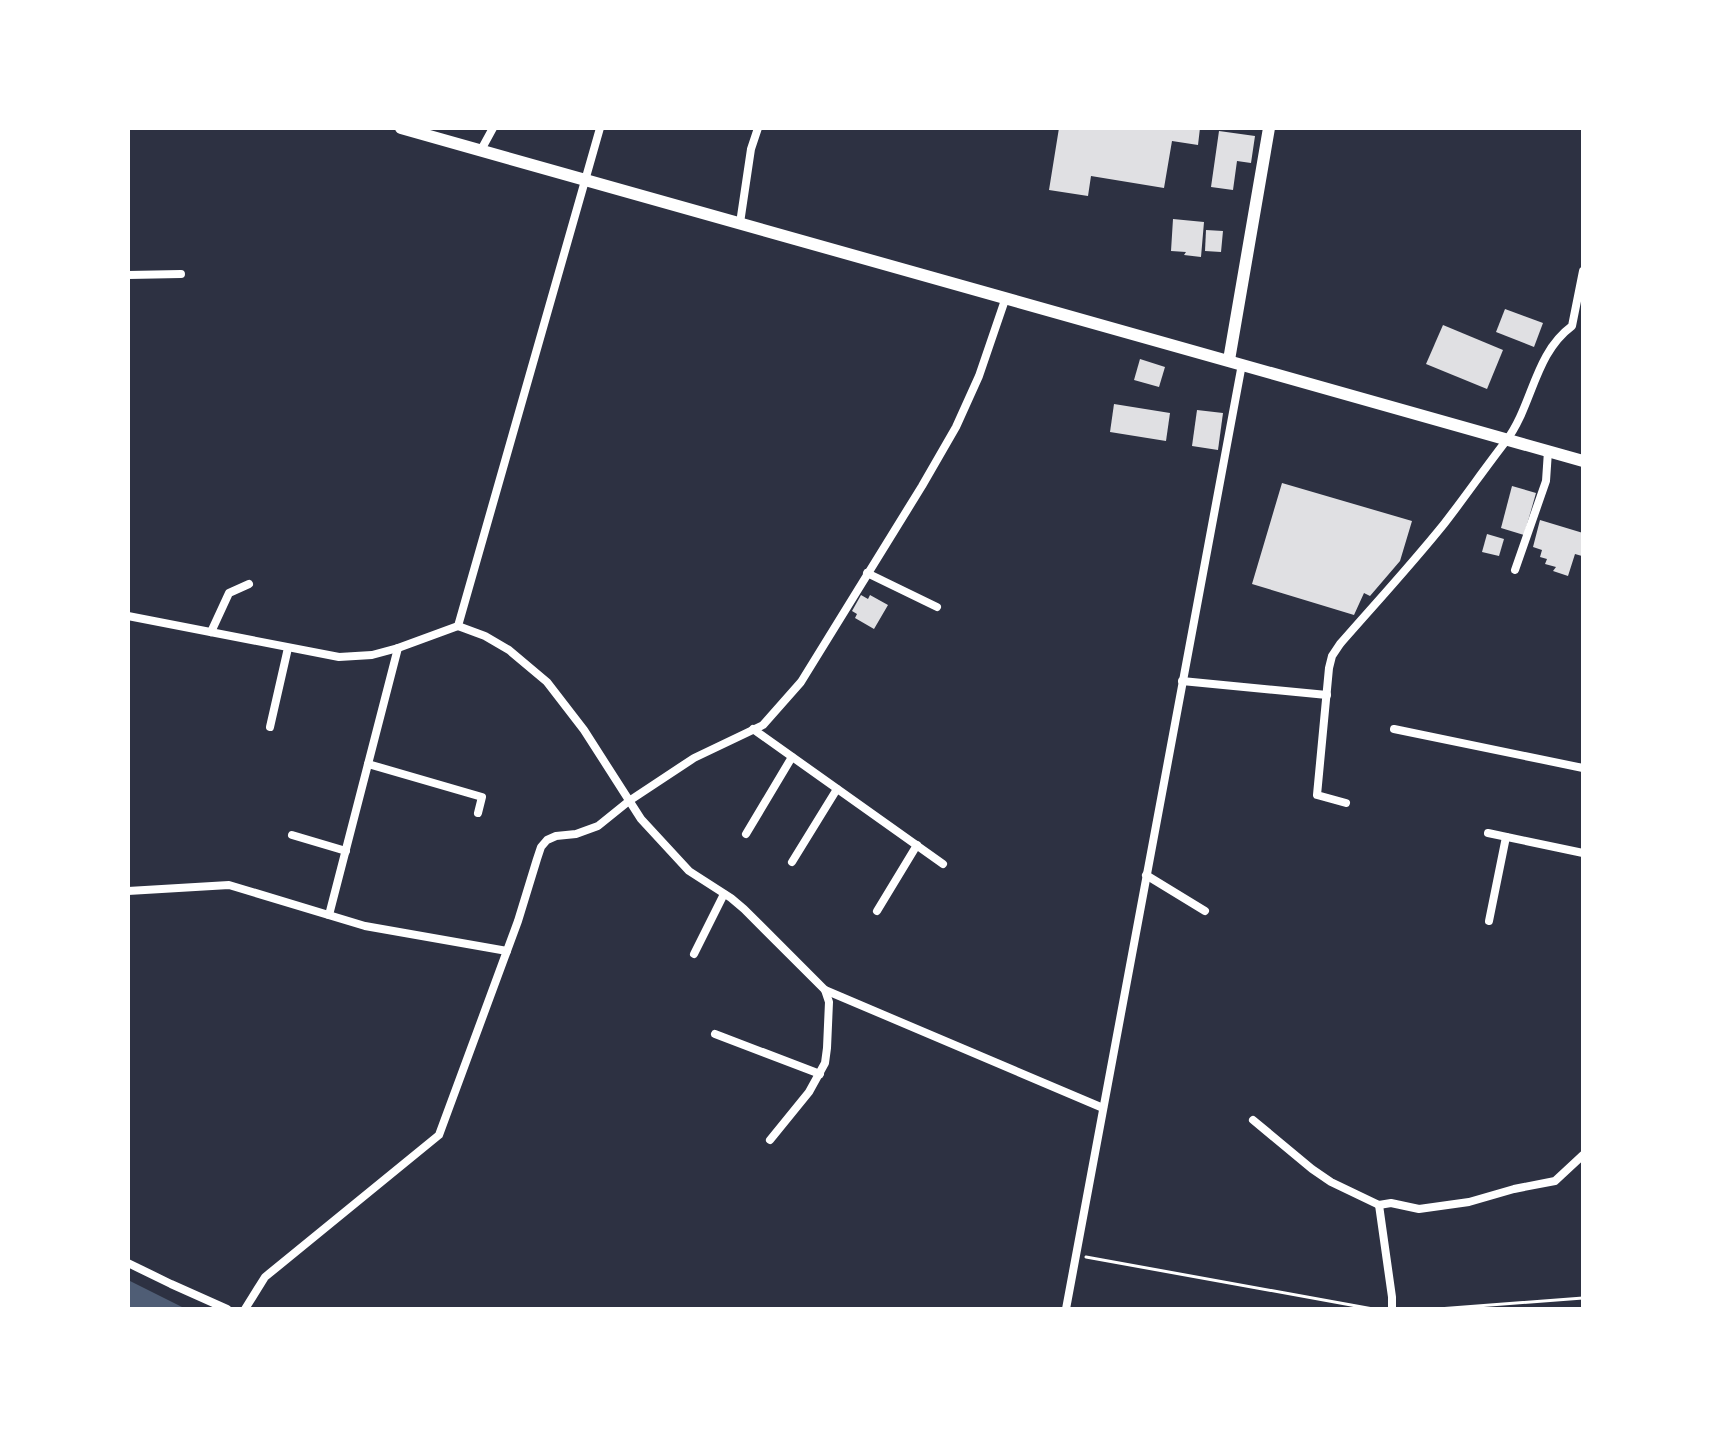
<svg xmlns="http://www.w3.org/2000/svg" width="1711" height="1437" font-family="Spectral,serif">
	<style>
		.water { fill: #4f5d75 }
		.building { fill: #e0e0e3 }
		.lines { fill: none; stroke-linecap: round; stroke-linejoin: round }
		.path { stroke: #fff; stroke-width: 3 }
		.minor { stroke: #fff; stroke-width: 8 }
		.tertiary { stroke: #fff; stroke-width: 12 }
	</style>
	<rect width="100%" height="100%" fill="#2d3142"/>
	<!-- water -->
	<path class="water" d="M 128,1280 L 186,1309 L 128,1309 Z"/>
	<!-- building -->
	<g class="building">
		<path d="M 1059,128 L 1200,128 L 1198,145 L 1172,141 L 1164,188 L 1091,176 L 1088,196 L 1049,190 Z"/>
		<path d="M 1219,131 L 1255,136 L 1251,163 L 1237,161 L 1233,190 L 1211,187 Z"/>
		<path d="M 1173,219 L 1204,222 L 1201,257 L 1184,255 L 1186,252 L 1171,251 Z"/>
		<path d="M 1206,230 L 1223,231 L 1221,252 L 1205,251 Z"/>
		<path d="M 1505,309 L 1543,323 L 1534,347 L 1496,332 Z"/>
		<path d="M 1443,325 L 1503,350 L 1487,389 L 1426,364 Z"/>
		<path d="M 1140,359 L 1165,367 L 1159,387 L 1134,380 Z"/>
		<path d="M 1114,404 L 1170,413 L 1166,441 L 1110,432 Z"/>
		<path d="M 1197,410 L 1223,413 L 1218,450 L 1192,446 Z"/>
		<path d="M 1282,483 L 1412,521 L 1400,561 L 1370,596 L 1364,593 L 1354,615 L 1252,584 Z"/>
		<path d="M 1512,486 L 1536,493 L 1524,535 L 1501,528 Z"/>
		<path d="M 1540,520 L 1583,533 L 1582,556 L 1575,554 L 1568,576 L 1553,571 L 1556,567 L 1545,564 L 1547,559 L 1540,557 L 1542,550 L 1533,547 Z"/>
		<path d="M 1487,534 L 1504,539 L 1499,556 L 1482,552 Z"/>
		<path d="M 861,595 L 868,599 L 870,595 L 888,605 L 874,629 L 855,618 L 857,614 L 852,611 Z"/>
	</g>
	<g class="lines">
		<!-- path -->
		<g class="path">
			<path d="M 1086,1257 L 1373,1309"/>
			<path d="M 1438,1309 L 1583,1298"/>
		</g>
		<!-- minor -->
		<g class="minor">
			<path d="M 481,150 L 493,128"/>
			<path d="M 740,223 L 751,149 L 758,128"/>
			<path d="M 128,275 L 181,274"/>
			<path d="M 1515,570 L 1546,481 L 1548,451"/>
			<path d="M 867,573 L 937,607"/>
			<path d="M 128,616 L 339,657 L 372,655 L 398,648 L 458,626 L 485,636 L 509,650 L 547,682 L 584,730 L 641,819 L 689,871 L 731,898 L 744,909 L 825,990 L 1103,1108"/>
			<path d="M 458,626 L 600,128"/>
			<path d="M 211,632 L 229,593 L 249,584"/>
			<path d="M 1182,681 L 1327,695"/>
			<path d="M 270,727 L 288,648"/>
			<path d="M 753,729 L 943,864"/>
			<path d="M 1394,729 L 1583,768"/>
			<path d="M 368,764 L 482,797 L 478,813"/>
			<path d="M 1346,803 L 1317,795 L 1329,668 L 1332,656 L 1340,644 C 1375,604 1411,565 1444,524 C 1465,497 1485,468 1506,441 C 1533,405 1534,354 1572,326 L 1583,271"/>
			<path d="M 1488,833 L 1583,853"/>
			<path d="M 746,834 L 792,757"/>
			<path d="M 292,835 L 346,851"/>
			<path d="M 792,862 L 837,789"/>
			<path d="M 1146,875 L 1205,911"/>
			<path d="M 128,891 L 229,885 L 365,926 L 507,951"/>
			<path d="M 877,911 L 917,845"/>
			<path d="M 329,915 L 398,648"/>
			<path d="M 1489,921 L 1506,837"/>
			<path d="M 694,954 L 724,894"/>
			<path d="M 715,1034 L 820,1074"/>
			<path d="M 1253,1120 L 1312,1169 L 1331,1182 L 1379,1205 L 1391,1203 L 1419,1209 L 1469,1202 L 1514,1189 L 1555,1181 L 1583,1155"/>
			<path d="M 770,1140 L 809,1092 L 825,1063 L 827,1048 L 829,1002 L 825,990"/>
			<path d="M 1379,1205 L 1392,1297 L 1392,1309"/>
			<path d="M 128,1263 L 171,1284 L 227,1309"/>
			<path d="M 245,1309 L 265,1277 L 439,1135 L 518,921 L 537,859 L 541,847 L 547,840 L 556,836 L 576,834 L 598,826 L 629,801 L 694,758 L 763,725 L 801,682 L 922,486 L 956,427 L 979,376 L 1006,297"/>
			<path d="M 1066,1309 L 1242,364"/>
		</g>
		<!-- tertiary -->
		<g class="tertiary">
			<path d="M 401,128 L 1583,461"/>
			<path d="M 1229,360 L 1269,128"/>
		</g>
	</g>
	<!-- border -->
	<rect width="1711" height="1437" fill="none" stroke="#ffffff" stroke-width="260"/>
</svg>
